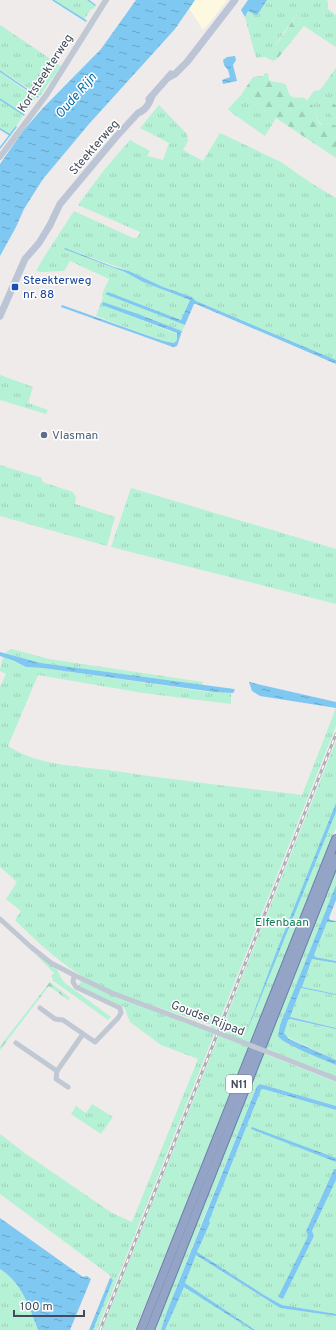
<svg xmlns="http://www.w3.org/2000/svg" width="336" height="1330" font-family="Overpass,sans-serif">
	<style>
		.commercial { fill: #fdf9e1 }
		.grass { fill: url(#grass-tufts) }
		.forest { fill: url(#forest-firs) }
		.water { fill: url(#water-ripples) }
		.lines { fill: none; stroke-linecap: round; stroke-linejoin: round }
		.stream { stroke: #7fc8f1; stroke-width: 1.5 }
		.trunk-casing { stroke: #6a7faa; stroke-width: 10 }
		.minor { stroke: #c0c8d4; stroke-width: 5 }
		.tertiary { stroke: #c0c8d4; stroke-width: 6 }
		.secondary { stroke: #bcc5d6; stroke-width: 7 }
		.trunk { stroke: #94a4c6; stroke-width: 8 }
		.rail-casing { stroke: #adafb7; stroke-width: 3 }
		.rail { stroke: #fff; stroke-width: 1.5; stroke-dasharray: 4.5; stroke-linecap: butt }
		.minor-bridge { stroke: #c0c8d4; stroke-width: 5 }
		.transit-dot { fill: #1a4fb4; stroke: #fff; stroke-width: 1.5 }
		.service-dot { fill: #5c6f8a; stroke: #fff; stroke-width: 1.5 }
		.labels { text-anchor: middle; stroke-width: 3; stroke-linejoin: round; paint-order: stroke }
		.shield { fill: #fff; stroke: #7b818c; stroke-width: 1 }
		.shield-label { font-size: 11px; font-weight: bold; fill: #434b5a }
		.street-label { font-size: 12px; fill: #434b5a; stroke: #fff }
		.transit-label { font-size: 12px; fill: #164399; stroke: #fff; text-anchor: start }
		.service-label { font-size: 12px; fill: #4e5e75; stroke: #fff; text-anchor: start }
		.park-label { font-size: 12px; fill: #107e58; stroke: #fff }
		.water-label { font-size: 13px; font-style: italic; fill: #036fac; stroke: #fff }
	</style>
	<defs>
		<pattern id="grass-tufts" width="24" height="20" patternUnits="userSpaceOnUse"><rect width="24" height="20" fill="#b5f1d5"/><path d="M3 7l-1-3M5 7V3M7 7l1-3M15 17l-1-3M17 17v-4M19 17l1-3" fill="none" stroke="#9dd0b9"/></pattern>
		<pattern id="forest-firs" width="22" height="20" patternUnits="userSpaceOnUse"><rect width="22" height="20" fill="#b5f1d5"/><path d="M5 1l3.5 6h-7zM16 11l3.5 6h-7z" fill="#9dd0b9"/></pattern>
		<pattern id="water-ripples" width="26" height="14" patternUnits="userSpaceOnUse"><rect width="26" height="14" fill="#7fc8f1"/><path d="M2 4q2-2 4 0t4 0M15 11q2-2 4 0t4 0" fill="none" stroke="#6aa4c6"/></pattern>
	</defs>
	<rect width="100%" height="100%" fill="#efebeb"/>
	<!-- commercial -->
	<path class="commercial" d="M 195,0 L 227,0 L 211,21 L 203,30 L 189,8 Z"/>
	<!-- grass -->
	<g class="grass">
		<path d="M 54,0 L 87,0 L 96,6 L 93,9 L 91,9 L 84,20 Z"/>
		<path d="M 267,0 L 327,0 L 328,3 L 328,9 L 336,15 L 336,47 L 304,26 L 303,27 L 296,15 L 268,55 L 265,57 L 256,58 L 245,17 L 248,11 L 258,14 Z"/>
		<path d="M 0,25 L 61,66 L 40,96 L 0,70 Z"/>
		<path d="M 336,68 L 336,105 L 324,97 L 332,116 L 336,119 L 336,126 L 331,123 L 322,125 C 314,117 318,110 308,102 L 308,99 L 314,91 L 320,90 Z"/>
		<path d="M 0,72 L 36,98 L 10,135 L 0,129 Z"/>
		<path d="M 241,95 L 276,118 L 265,136 L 232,113 L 228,109 Z"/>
		<path d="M 159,105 L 187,134 L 188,141 L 183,150 L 203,161 L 220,133 L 281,162 L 311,183 L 336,198 L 336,360 L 196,301 L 192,297 L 163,287 L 129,271 L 65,248 L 125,272 L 143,282 L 190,300 L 181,320 L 108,292 L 106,294 L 185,325 L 182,331 L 138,314 L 103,303 L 103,305 L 177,334 L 177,340 L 174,343 L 163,341 L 96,316 L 103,297 L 102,294 L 109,279 L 70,261 L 64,271 L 41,272 L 36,271 L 44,257 L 74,211 L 133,238 L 136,238 L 139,235 L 140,232 L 78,205 L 104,170 L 130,140 L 150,151 L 147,156 L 163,160 L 169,143 L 140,128 Z"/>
		<path d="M 0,375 L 33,387 L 28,403 L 48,410 L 46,414 L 0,400 Z"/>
		<path d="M 0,465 L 42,478 L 42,481 L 45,483 L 73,492 L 76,497 L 75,503 L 76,504 L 115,517 L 107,546 L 0,516 Z"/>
		<path d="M 131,488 L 336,549 L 336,604 L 111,547 Z"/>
		<path d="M 12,649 L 49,659 L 203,682 L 202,685 L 196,684 L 41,663 L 5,653 L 9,650 Z"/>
		<path d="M 3,657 L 26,667 L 43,668 L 202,691 L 231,693 L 231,704 L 143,693 L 38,675 L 8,746 C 36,765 75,766 108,770 C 172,780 237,787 302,795 L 336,708 L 336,726 L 97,1330 L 93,1330 L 113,1280 L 110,1278 L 111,1276 L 0,1194 L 0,1134 L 26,1154 L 112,1213 L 132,1222 L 198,1059 L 161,1045 L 130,1022 L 124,1007 L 79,986 L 81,981 L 209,1031 L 211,1025 C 177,1013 141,1003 107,989 C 72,974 42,947 15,920 L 21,911 L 6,899 L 17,882 L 0,867 L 0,687 L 6,674 L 0,671 L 0,669 Z"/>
		<path d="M 336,741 L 336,828 L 304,906 L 301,919 L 135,1330 L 102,1330 Z"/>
		<path d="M 336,868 L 336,885 L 280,1025 L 278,1036 L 288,1044 L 336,1065 L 336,1077 L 265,1048 Z"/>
		<path d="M 331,921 L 336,922 L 336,961 L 315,957 L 314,955 L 327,922 Z"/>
		<path d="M 35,954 L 57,969 L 61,978 L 65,983 L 111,1017 L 108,1020 L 52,980 L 53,979 L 51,976 L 54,973 Z"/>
		<path d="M 312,959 L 336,963 L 336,994 L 301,987 Z"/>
		<path d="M 301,988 L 336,995 L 336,1028 L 290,1017 Z"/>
		<path d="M 288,1019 L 336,1029 L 336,1060 L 285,1036 L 284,1031 Z"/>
		<path d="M 263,1053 L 336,1082 L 336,1106 L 260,1084 L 257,1086 L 202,1222 L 166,1314 L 161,1330 L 156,1330 L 173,1279 Z"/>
		<path d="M 263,1089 L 336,1110 L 336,1158 L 251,1128 L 336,1162 L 336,1169 L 334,1169 L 306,1231 L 308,1236 L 278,1297 L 283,1299 L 311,1242 L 314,1236 L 312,1231 L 336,1180 L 336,1314 L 282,1305 L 264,1295 L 197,1252 L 210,1223 L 209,1221 L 261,1090 Z"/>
		<path d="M 92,1104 L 113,1117 L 101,1134 L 71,1114 L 76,1106 L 86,1113 Z"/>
		<path d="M 196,1255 L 280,1308 L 336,1316 L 336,1330 L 255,1330 L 185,1283 Z"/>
		<path d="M 0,1269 C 22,1283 29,1306 38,1330 L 0,1330 Z"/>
		<path d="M 184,1286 L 192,1291 L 253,1330 L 165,1330 Z"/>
	</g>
	<!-- forest -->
	<g class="forest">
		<path d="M 296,15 L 303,27 L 278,58 L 273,61 L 265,57 L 284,34 Z"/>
		<path d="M 265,73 L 268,73 L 269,80 C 274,83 280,81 286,85 C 287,88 288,91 289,94 C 293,100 299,96 304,98 C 307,99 310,103 312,105 C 317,111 315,119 321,125 L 331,123 L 336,126 L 336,158 L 241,95 L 253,77 L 263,76 Z"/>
		<path d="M 320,97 L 324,97 L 336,105 L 336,119 L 327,111 L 319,99 Z"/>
		<path d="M 50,982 L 70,998 L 68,1000 L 49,986 L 0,1050 L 0,1046 Z"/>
	</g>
	<!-- water -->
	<g class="water">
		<path d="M 136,0 L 195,0 L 175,29 L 89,124 L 43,179 L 24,209 L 16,227 L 0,256 L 0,164 L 23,131 L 42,109 L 101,49 Z"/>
		<path d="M 248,0 L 267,0 L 258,14 L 256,15 L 248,11 L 245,17 L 241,10 Z"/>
		<path d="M 235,56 L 236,60 L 233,65 L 237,81 L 223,84 L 222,80 L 230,77 L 228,70 L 224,65 L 223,60 L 227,57 Z"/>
		<path d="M 65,248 L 114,267 L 129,271 L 163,287 L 192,297 L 196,301 L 336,360 L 336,364 L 196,304 L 194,304 L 185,325 L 105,294 L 108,292 L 181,320 L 190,300 L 143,282 L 125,272 L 64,249 Z"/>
		<path d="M 103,302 L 138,314 L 182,331 L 177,346 L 173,347 L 61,307 L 62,305 L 163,341 L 174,343 L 177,340 L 177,333 L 102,305 Z"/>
		<path d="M 0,652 L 41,663 L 234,689 L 235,690 L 233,693 L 214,692 L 43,668 L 26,667 L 14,661 L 0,656 Z"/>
		<path d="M 249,682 L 336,702 L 336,708 L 260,696 L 252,691 Z"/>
		<path d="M 336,803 L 336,812 L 245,1036 L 277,950 Z"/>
		<path d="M 336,885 L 336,900 L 329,918 L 330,920 L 336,921 L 336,922 L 327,922 L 314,955 L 315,957 L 336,961 L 336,963 L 312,959 L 302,987 L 336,994 L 336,995 L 301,988 L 290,1017 L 336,1028 L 336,1029 L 290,1019 L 288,1020 L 284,1033 L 289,1039 L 336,1060 L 336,1065 C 325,1060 282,1044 278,1036 L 280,1025 Z"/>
		<path d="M 260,1084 L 336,1106 L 336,1110 L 263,1089 L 261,1090 L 209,1221 L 210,1223 L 197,1252 L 264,1295 L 282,1305 L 336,1314 L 336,1316 L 280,1308 L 196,1255 L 185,1283 L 255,1330 L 252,1330 L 184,1287 L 165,1330 L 161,1330 L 166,1314 L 257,1086 Z"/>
		<path d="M 252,1127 L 336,1158 L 336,1162 L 251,1129 Z"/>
		<path d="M 334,1169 L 336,1169 L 336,1180 L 312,1231 L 314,1236 L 283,1299 L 278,1297 L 308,1236 L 306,1231 L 307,1229 Z"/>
		<path d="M 0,1218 L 83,1277 L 87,1276 L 91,1279 L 70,1330 L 38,1330 C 29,1306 22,1283 0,1269 Z"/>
		<path d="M 110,1278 L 113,1280 L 93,1330 L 89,1330 Z"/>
	</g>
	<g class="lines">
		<!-- stream -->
		<g class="stream">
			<path d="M 53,0 L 86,21"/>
			<path d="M 88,0 L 95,5"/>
			<path d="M 0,71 L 38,97"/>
			<path d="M 0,99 L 24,115"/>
			<path d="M 0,129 L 10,135"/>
			<path d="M 0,148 L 16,127"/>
		</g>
		<defs>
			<g id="trunk">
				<path d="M 141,1330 L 336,839"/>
				<path d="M 150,1330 L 336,858"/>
			</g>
		</defs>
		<!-- trunk casing -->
		<use href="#trunk" class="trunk-casing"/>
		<!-- minor -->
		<g class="minor">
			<path d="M 0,919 L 31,947 L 51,963 L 74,975 L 112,993 L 195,1024"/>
			<path d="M 40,1008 L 55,1019 L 63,1020 L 95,1042 L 118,1018 L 121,1013 L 120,1008 L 76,987 L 73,982 L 74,975"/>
			<path d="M 16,1043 L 57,1071 L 83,1034"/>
			<path d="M 278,1056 L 336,1079"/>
			<path d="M 57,1071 L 56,1079 L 68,1087"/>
		</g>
		<!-- tertiary -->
		<path class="tertiary" d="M 0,157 L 47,94 L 106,0"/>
		<!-- secondary -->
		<g class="secondary">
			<path d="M 169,77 L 175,74 L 187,62 L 235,0"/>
			<path d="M 149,99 L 171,74"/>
			<path d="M 49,227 L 60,204 L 116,137 L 138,113 C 146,110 149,104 152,96"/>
			<path d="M 0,316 L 25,259 L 39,243 L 50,225"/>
		</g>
		<!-- trunk -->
		<use href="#trunk" class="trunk"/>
		<defs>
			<path id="rail" d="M 100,1330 L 336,734"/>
		</defs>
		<!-- rail casing -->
		<use href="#rail" class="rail-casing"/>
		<!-- rail -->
		<use href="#rail" class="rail"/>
		<!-- minor-bridge -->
		<path class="minor-bridge" d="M 195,1024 L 278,1056"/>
	</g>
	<!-- markers -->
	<rect class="transit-dot" x="11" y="283" width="8" height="8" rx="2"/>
	<circle class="service-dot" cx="44" cy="435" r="4"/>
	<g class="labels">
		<!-- shield labels -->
		<rect class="shield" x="226" y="1075" width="26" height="18" rx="3"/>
		<g class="shield-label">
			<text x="239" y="1088">N11</text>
		</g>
		<!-- street labels -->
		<g class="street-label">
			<text transform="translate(45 73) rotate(-57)" y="4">Kortsteekterweg</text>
			<text transform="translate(94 147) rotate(-49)" y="4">Steekterweg</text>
			<text transform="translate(208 1018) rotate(21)" y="4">Goudse Rijpad</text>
		</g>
		<!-- transit labels -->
		<g class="transit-label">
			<text x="23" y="284">Steekterweg<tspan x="23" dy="14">nr. 88</tspan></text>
		</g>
		<!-- service labels -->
		<g class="service-label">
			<text x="52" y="439">Vlasman</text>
		</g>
		<!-- park labels -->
		<g class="park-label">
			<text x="282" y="926">Elfenbaan</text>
		</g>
		<!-- water labels -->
		<g class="water-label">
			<text transform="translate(75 95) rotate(-49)" y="5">Oude Rijn</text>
		</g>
	</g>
	<!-- scale -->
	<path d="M14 1310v6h70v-6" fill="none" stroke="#434b5a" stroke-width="2"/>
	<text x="20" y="1310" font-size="12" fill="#434b5a" stroke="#ffffff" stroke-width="3" paint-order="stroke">100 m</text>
</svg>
